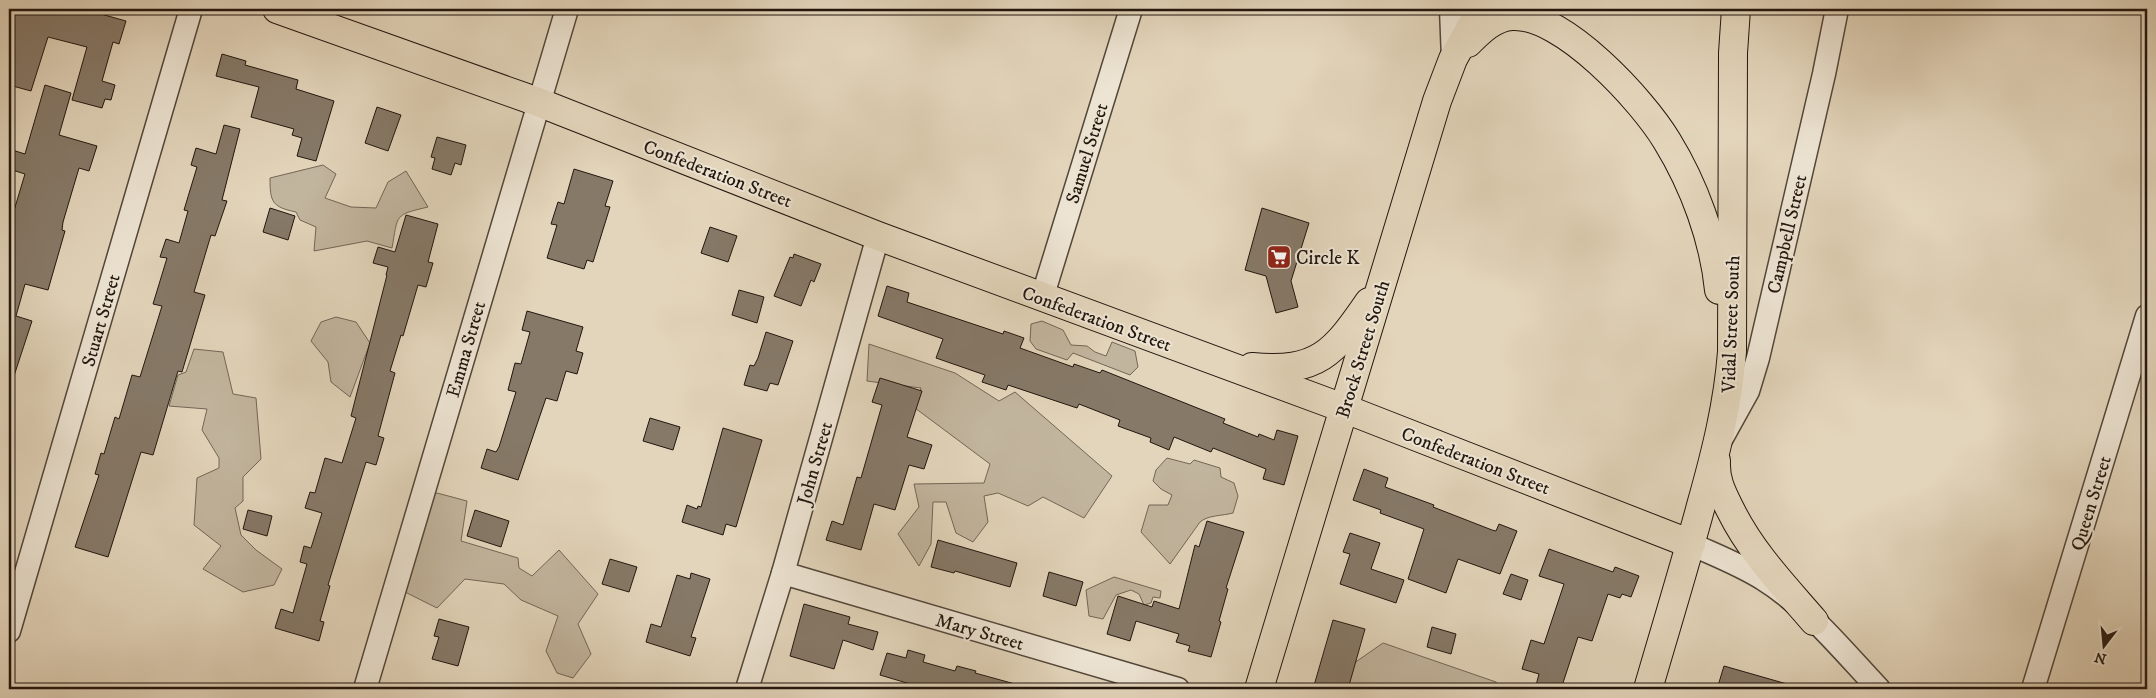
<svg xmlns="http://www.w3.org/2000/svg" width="2156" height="698" font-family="'IM FELL DW Pica',serif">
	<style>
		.green { fill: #c2b59e; stroke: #726656 }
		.building { fill: #867968; stroke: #21160e }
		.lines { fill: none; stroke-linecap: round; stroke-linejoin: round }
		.minor-casing { stroke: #524639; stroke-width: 25 }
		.major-casing { stroke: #21160e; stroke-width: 30 }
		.minor { stroke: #ede4d3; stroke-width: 22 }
		.major { stroke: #e3d5bb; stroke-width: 28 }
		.labels { text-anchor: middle; stroke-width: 4; stroke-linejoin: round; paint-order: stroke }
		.street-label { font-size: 19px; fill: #21160e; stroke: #ede4d3 }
		.poi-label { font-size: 19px; fill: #21160e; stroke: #ede4d3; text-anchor: start }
	</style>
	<rect width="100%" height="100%" fill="#e3d5bb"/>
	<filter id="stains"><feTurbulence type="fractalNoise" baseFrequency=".004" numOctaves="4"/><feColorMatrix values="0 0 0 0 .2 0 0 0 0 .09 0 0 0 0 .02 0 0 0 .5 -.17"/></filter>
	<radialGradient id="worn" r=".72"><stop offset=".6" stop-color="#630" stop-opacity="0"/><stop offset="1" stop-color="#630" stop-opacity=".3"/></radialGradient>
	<!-- green -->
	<g class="green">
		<path d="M 323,165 L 336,174 L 325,198 L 351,207 L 376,208 L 388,182 L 406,171 L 428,207 C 394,215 398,214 392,248 L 367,241 L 314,251 L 316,227 L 300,220 L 296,212 C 272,207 270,202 270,178 Z"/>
		<path d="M 336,317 L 356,322 L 370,343 L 350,397 L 331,382 L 328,362 L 311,341 L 321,322 Z"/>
		<path d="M 1042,321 L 1063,330 L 1071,345 L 1087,346 L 1095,352 L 1106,356 L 1112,342 L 1135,351 L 1138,367 L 1130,375 L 1073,353 L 1067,360 L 1036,349 L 1030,341 L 1031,324 Z"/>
		<path d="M 869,344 L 955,373 L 999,401 L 1015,392 L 1112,476 L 1084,518 L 1043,497 L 1028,506 L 998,493 L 984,496 L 988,522 L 973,542 L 956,533 L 946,502 L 933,502 L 931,544 L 919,566 L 898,534 L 919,507 L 914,484 L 984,483 L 990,464 L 915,408 L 921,388 L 867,381 Z"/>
		<path d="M 194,349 L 223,352 L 233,394 L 256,398 L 261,459 L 243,477 L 243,501 L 235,508 L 241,535 L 256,550 L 282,569 L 274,585 L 243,592 L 203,569 L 221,546 L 194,525 L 197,478 L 219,468 L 219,458 L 202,430 L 207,409 L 169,406 L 178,375 L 186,372 Z"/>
		<path d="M 1167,458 L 1190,464 L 1194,460 L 1220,468 L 1221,477 L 1234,483 L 1238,496 L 1233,513 C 1222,516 1208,515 1200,522 L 1170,564 L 1141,532 L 1149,505 L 1168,505 L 1172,495 L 1161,489 L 1153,481 L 1156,470 Z"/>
		<path d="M 437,493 L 467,501 L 461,541 L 518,558 L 519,568 L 532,576 L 559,550 L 598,594 L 578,624 L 591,654 L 573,678 L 557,673 L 546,651 L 558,616 L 521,600 L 504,584 L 465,579 L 437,608 L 389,584 L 410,505 Z"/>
		<path d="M 1114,577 L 1161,591 L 1160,598 L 1153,597 L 1151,603 L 1144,605 L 1139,594 L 1131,590 L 1116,595 L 1103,619 L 1089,616 L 1086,590 Z"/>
		<path d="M 1383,643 L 1496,682 L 1500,689 L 1351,689 L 1343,682 L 1347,668 Z"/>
	</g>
	<!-- building -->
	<g class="building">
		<path d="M 9,9 L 83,9 L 126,21 L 119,44 L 113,42 L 102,81 L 115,85 L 111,100 L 105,99 L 102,108 L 72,100 L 87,47 L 48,37 L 31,91 L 9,85 Z"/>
		<path d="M 222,54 L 246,61 L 245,65 L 298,80 L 296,89 L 334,101 L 316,161 L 297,156 L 302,138 L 292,135 L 294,129 L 251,117 L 259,87 L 216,76 Z"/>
		<path d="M 45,85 L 71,93 L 59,135 L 97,146 L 89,171 L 79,168 L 63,222 L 62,230 L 65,231 L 48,290 L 25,284 L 16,316 L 32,321 L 12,382 L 9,382 L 9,227 L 25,174 L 9,169 L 9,149 L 25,154 Z"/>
		<path d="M 377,107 L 401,115 L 388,151 L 365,143 Z"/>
		<path d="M 224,125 L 240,129 L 222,200 L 227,201 L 215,236 L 211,235 L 194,292 L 205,295 L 182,372 L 178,371 L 153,455 L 141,452 L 108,557 L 75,547 L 99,475 L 95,474 L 101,453 L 104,454 L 115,417 L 119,419 L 132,375 L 140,377 L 162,306 L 153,304 L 167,258 L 160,257 L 166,239 L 179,243 L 188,211 L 184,210 L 197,167 L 191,165 L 196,148 L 216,154 Z"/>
		<path d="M 437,137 L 466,145 L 461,165 L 455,163 L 451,175 L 432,169 L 435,158 L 431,157 Z"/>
		<path d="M 574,169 L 613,181 L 605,206 L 610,207 L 593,262 L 587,260 L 584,269 L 547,258 L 557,225 L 551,224 L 558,202 L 564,204 Z"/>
		<path d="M 270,208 L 295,216 L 288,240 L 263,232 Z"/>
		<path d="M 1262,208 L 1309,223 L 1291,281 L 1298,307 L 1276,313 L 1266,276 L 1245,270 Z"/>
		<path d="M 406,215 L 438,224 L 428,262 L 433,263 L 426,287 L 418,285 L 403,336 L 401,335 L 390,371 L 395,373 L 378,436 L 384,438 L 376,465 L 366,462 L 328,585 L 330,586 L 320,621 L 324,622 L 319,641 L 275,628 L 281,609 L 293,613 L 307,564 L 300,562 L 304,546 L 311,548 L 322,513 L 305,508 L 310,492 L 315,493 L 325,458 L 342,463 L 356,418 L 351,416 L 387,275 L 386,275 L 388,267 L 373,263 L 378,247 L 395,252 Z"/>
		<path d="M 710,227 L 737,236 L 728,262 L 701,253 Z"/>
		<path d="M 794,254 L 821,264 L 814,282 L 811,280 L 801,306 L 774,296 L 790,257 L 793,258 Z"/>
		<path d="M 887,286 L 909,293 L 907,302 L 1003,334 L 1004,331 L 1024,338 L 1020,348 L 1073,367 L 1074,364 L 1100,373 L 1102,370 L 1225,419 L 1223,423 L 1258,437 L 1259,434 L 1274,440 L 1277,430 L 1298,436 L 1284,485 L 1263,479 L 1266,469 L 1213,448 L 1211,452 L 1174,437 L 1169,450 L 1150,442 L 1151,438 L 1118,426 L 1120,420 L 1079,404 L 1077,408 L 1008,385 L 1006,390 L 982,382 L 985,375 L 936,358 L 943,339 L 878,316 Z"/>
		<path d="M 739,290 L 764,297 L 757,323 L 732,315 Z"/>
		<path d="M 527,311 L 583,327 L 576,351 L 583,353 L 577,374 L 566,371 L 557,401 L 546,398 L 518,480 L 481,468 L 487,449 L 496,452 L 499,447 L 516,392 L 508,390 L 515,363 L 521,364 L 530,332 L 522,330 Z"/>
		<path d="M 766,332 L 793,341 L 778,385 L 770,383 L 767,391 L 744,385 L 750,365 L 754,366 L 758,358 Z"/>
		<path d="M 880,378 L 922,391 L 907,437 L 932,445 L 924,469 L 909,465 L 895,510 L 874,504 L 861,550 L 826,540 L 832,521 L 843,525 L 857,477 L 861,478 L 882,405 L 872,402 Z"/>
		<path d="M 650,418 L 680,427 L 673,450 L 643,441 Z"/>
		<path d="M 723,428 L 762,440 L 736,527 L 726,524 L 723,535 L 682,522 L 687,505 L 697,509 L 698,506 L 701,507 Z"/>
		<path d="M 1364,469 L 1388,478 L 1385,487 L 1434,505 L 1433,507 L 1492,530 L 1496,531 L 1499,524 L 1517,531 L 1500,574 L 1458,559 L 1446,593 L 1408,579 L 1424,529 L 1380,513 L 1381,510 L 1353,500 Z"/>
		<path d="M 248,510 L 272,516 L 267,536 L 243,529 Z"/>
		<path d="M 475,510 L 509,521 L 501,547 L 467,536 Z"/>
		<path d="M 1207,521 L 1244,532 L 1226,588 L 1228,589 L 1219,621 L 1221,622 L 1211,657 L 1188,651 L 1190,646 L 1176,642 L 1179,634 L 1136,621 L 1130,641 L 1107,634 L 1118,596 L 1152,607 L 1154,601 L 1179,609 L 1195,545 L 1199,547 Z"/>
		<path d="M 1350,533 L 1380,543 L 1371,569 L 1404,580 L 1396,603 L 1340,584 L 1350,554 L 1343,552 Z"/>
		<path d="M 938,540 L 1017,563 L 1010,587 L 955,571 L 954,573 L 931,567 Z"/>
		<path d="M 1549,549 L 1613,572 L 1615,567 L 1639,576 L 1631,597 L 1622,594 L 1620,598 L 1608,594 L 1592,641 L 1578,637 L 1561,689 L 1535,689 L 1539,674 L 1522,669 L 1531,640 L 1544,644 L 1564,584 L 1539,576 Z"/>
		<path d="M 610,559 L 637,567 L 629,592 L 602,584 Z"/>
		<path d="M 1049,572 L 1083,582 L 1076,606 L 1043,596 Z"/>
		<path d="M 691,573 L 710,579 L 691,637 L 696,638 L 690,656 L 646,642 L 651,624 L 661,627 L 677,575 L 690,579 Z"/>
		<path d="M 1511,574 L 1528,580 L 1521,600 L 1503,594 Z"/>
		<path d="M 804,604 L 850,617 L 848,624 L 878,632 L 873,650 L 843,640 L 834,669 L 790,656 Z"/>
		<path d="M 439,619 L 469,627 L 458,666 L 432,659 L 439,637 L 434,636 Z"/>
		<path d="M 1333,620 L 1365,629 L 1348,689 L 1313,689 Z"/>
		<path d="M 1432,627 L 1456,634 L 1451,654 L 1427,647 Z"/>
		<path d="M 908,650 L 925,655 L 923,662 L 955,671 L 957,666 L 976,671 L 975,673 L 1015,684 L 1014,689 L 927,689 L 880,675 L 887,653 L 906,658 Z"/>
		<path d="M 1724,666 L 1787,684 L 1787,689 L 1717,689 Z"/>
	</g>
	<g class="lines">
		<defs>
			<g id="minor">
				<path d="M 1451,9 L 1453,59"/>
				<path d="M 1042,298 L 1131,9"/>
				<path d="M 1722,438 L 1748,391 L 1758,358 L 1824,74 L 1837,9"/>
				<path d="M 1691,544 C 1715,555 1741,565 1763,579 C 1808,607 1843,651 1879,689"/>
				<path d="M 783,573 L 1178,689"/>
				<path d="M 9,631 L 191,9"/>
				<path d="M 365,689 L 567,9"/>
				<path d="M 747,689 L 783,573 L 878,236"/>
				<path d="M 2033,689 L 2147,316"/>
			</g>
			<g id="major">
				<path d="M 277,9 L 538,102 L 878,236 L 1343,408 L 1691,544"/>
				<path d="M 1468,43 C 1480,31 1494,17 1512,16 C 1563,13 1643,101 1667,141 C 1694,185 1714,239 1719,290"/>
				<path d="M 1252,367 C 1318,373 1334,353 1369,302"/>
				<path d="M 1716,461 C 1715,480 1722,493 1730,509 C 1751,552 1783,585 1814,621"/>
				<path d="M 1259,689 L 1437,101 L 1453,59 L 1481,9"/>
				<path d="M 1648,689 C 1666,627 1685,565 1702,502 C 1716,452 1728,404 1732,352 L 1733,53 L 1736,9"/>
			</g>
		</defs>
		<!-- minor casing -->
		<use href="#minor" class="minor-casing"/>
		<!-- major casing -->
		<use href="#major" class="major-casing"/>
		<!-- minor -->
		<use href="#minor" class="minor"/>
		<!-- major -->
		<use href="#major" class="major"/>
	</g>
	<!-- icons -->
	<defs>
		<symbol id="supermarket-square" viewBox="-11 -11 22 22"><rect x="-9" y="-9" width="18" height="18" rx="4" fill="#8f2418" stroke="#ede4d3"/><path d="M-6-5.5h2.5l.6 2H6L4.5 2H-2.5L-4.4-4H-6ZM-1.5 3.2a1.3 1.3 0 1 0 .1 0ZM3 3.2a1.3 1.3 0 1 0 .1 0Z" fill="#fff"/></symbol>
	</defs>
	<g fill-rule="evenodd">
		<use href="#supermarket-square" x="1265" y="243" width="28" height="28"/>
	</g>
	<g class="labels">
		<!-- street labels -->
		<g class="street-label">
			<text transform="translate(1086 153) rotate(-73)" y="7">Samuel Street</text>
			<text transform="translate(718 173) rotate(21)" y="7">Confederation Street</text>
			<text transform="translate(1786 234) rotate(-77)" y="7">Campbell Street</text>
			<text transform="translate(1097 318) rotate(20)" y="7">Confederation Street</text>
			<text transform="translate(100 320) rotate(-74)" y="7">Stuart Street</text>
			<text transform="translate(1730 324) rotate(-88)" y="7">Vidal Street South</text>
			<text transform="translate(465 349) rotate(-74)" y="7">Emma Street</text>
			<text transform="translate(1362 349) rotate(-73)" y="7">Brock Street South</text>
			<text transform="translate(1476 460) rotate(21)" y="7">Confederation Street</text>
			<text transform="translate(814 463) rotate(-74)" y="7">John Street</text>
			<text transform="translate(2090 503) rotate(-73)" y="7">Queen Street</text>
			<text transform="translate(980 631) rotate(16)" y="7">Mary Street</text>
		</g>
		<!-- poi labels -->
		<g class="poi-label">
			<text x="1296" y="264">Circle K</text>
		</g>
	</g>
	<!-- margin -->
	<rect width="2156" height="698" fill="none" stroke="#e3d5bb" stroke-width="30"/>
	<rect x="10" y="10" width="2136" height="678" fill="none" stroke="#21160e" stroke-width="2.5"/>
	<rect x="15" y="15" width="2126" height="668" fill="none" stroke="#21160e"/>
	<!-- north arrow -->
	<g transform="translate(2104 646) rotate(196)" stroke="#ede4d3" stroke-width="4" paint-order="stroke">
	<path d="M0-4L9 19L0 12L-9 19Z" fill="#21160e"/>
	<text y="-8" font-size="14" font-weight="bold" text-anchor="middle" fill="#21160e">N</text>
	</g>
	<rect width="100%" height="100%" filter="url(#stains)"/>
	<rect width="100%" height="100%" fill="url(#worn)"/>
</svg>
